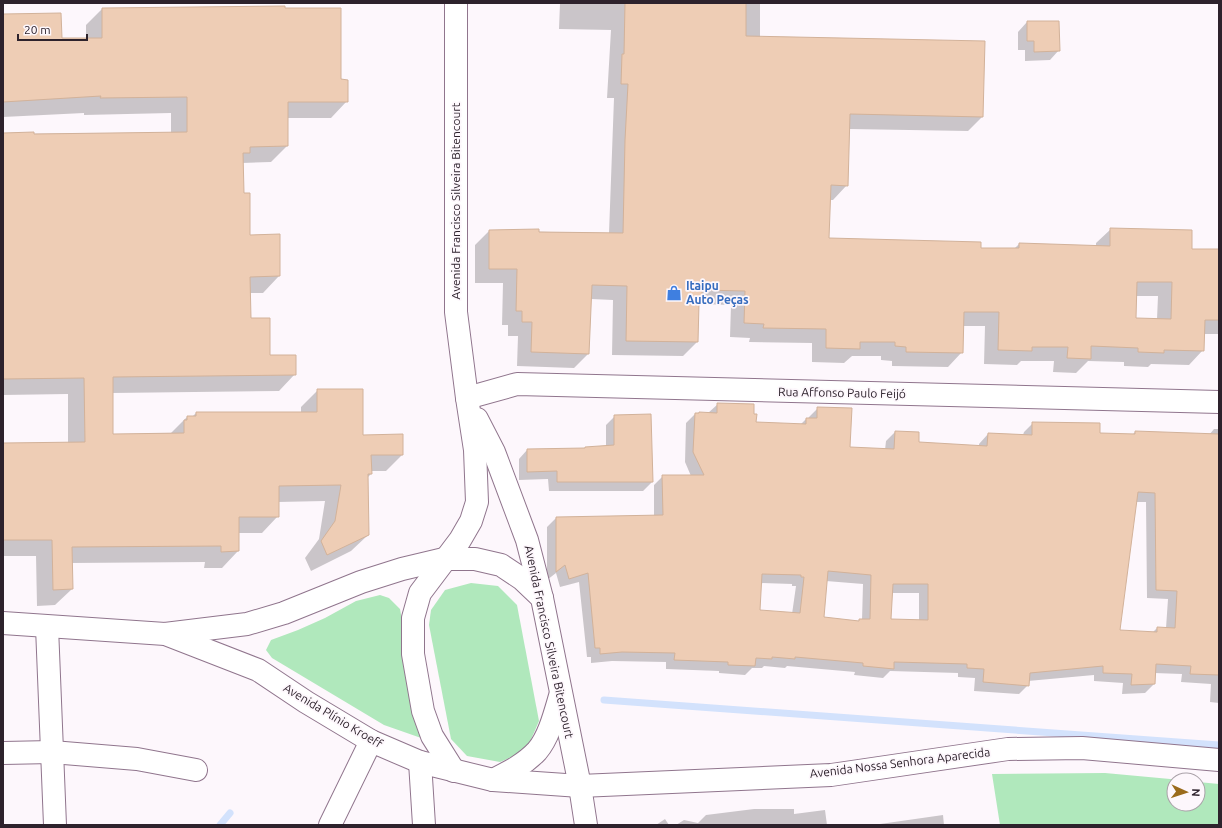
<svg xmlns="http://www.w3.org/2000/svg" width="1222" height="828" font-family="Ubuntu,sans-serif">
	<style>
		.green { fill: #b0e8bc }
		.shadow { fill: #0003; fill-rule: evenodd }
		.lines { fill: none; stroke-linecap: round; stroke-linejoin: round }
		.stream { stroke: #d3e2fc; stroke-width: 7 }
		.building { fill: #eecdb5; stroke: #d2b29a; fill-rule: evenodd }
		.minor-casing { stroke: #90758d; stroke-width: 24 }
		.secondary-casing { stroke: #90758d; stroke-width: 24 }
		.minor { stroke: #fff; stroke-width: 22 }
		.secondary { stroke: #fff; stroke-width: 22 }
		.labels { text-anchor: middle; stroke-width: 3.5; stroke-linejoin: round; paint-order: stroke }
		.street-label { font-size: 12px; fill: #2d222c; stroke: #fdf7fc }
		.shop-label { font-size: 12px; font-weight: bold; fill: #366cbe; stroke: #fdf7fc; text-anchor: start }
	</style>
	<rect width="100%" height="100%" fill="#fdf7fc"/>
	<!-- green -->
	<g class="green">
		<path d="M 471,583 L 498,586 L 517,605 L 539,721 L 526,751 L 500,762 L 467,756 L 451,739 L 429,625 L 431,610 L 445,590 Z"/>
		<path d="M 380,595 L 389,598 L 400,609 L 424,739 L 384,725 L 272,658 L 266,650 L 271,640 L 298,630 L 325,618 L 356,601 Z"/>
		<path d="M 1105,773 L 1181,780 L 1174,780 L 1174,804 L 1198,804 L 1198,782 L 1219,784 L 1219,825 L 1000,825 L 992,774 Z"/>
	</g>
	<!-- shadow -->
	<g class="shadow">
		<path d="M 560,3 L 760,3 L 760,37 L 982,117 L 968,131 L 849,129 L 847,185 L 833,200 L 829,200 L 828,239 L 980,248 L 1014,249 L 1019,244 L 1096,246 L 1096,243 L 1111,229 L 1191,250 L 1219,250 L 1219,334 L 1204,334 L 1203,350 L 1189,365 L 1151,364 L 1148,367 L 1124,366 L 1124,362 L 1088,361 L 1076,373 L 1053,372 L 1054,361 L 1021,361 L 1017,365 L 984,364 L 985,326 L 963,326 L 962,352 L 948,367 L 892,366 L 892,361 L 881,360 L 881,356 L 852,356 L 844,363 L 812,362 L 812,343 L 749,342 L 750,338 L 730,337 L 731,305 L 700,304 L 698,306 L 697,342 L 683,356 L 612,355 L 613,300 L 591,299 L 588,354 L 574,368 L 517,366 L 518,336 L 508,336 L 508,325 L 502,325 L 503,283 L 475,283 L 475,245 L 489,231 L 609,233 L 614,98 L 607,98 L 611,30 L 559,29 ZM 1136,296 L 1158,296 L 1157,319 L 1135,319 Z"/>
		<path d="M 102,9 L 340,80 L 347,101 L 331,118 L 287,118 L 287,146 L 271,162 L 242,163 L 243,194 L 249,236 L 279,276 L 263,293 L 249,293 L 250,319 L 269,356 L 295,374 L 279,391 L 112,393 L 112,435 L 171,433 L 187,417 L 192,417 L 196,413 L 301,413 L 301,407 L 318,390 L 362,436 L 402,455 L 386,471 L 371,471 L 371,474 L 367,478 L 368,535 L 351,551 L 311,571 L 305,558 L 319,539 L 325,501 L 278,502 L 278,516 L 262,533 L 238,533 L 238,551 L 222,568 L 204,568 L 205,562 L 71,563 L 72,589 L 55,605 L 37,606 L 36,556 L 3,556 L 3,444 L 68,443 L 68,394 L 3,395 L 3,134 L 171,133 L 171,113 L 84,115 L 84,113 L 3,117 L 3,15 L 61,39 L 86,39 L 86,25 Z"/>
		<path d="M 1027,22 L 1059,50 L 1050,60 L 1025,61 L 1025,50 L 1018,50 L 1018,32 Z"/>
		<path d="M 718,404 L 753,415 L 755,423 L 800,425 L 806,419 L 808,419 L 809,417 L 818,408 L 849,448 L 885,450 L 886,441 L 895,432 L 918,432 L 918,443 L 979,446 L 979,444 L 988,434 L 1023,435 L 1024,432 L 1033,423 L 1099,434 L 1132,435 L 1135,432 L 1209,435 L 1214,429 L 1219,429 L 1219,703 L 1210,702 L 1211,684 L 1181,682 L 1182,674 L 1154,673 L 1154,684 L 1145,693 L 1122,694 L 1123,683 L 1094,681 L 1094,675 L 1028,681 L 1028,685 L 1019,694 L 974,691 L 975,678 L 958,677 L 958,673 L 890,671 L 883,678 L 854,675 L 855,672 L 787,666 L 785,668 L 764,666 L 762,668 L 752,668 L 745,675 L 719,673 L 719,671 L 666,669 L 666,662 L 612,661 L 591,663 L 591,657 L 587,657 L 579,582 L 560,587 L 556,573 L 547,580 L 547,527 L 556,518 L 654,516 L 654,485 L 663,476 L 691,476 L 685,462 L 686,423 L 695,414 L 708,413 ZM 1135,502 L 1146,502 L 1147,598 L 1168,599 L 1166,628 L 1157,628 L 1152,633 L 1119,631 ZM 826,581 L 863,584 L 862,620 L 858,621 L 823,618 ZM 760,583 L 792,584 L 792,586 L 796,586 L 792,614 L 759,611 ZM 892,593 L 919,593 L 919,621 L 890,620 Z"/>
		<path d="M 615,416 L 652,482 L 643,491 L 549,491 L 548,479 L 519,480 L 519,459 L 527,450 L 584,449 L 606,447 L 606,425 Z"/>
		<path d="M 754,809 L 794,809 L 794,814 L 825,810 L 827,825 L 676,825 L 684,820 L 698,823 L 706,815 Z"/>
		<path d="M 943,815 L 944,825 L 873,825 Z"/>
		<path d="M 665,819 L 669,825 L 656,825 Z"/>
	</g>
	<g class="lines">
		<!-- stream -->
		<g class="stream">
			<path d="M 604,700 L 1219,745"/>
			<path d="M 220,825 L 230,813"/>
		</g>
	</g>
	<!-- building -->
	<g class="building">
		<path d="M 625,3 L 746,3 L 746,36 L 985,41 L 983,117 L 850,114 L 848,186 L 831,185 L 829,238 L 981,242 L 981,248 L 1019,248 L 1019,243 L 1110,246 L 1110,228 L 1192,230 L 1192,249 L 1219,249 L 1219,320 L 1205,320 L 1204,351 L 1164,350 L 1164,353 L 1138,352 L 1138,348 L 1091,346 L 1091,359 L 1067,358 L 1068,347 L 1032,347 L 1032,351 L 998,350 L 999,312 L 964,312 L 963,353 L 906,352 L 906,347 L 895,346 L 895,342 L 860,342 L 860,349 L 826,348 L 826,329 L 763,328 L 764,324 L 744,323 L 745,291 L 702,290 L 702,303 L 699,303 L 698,342 L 626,341 L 627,286 L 592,285 L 589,354 L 531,352 L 532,322 L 522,322 L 522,311 L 516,311 L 517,269 L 489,269 L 489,230 L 539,229 L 539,232 L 623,233 L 625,140 L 628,84 L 621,84 L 622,54 L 624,54 ZM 1137,282 L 1172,282 L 1171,319 L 1136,318 Z"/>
		<path d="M 285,6 L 285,8 L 341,8 L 341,79 L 348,80 L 348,102 L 288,102 L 288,146 L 250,147 L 250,153 L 243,153 L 244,193 L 250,193 L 250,235 L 280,234 L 280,276 L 250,277 L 251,318 L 270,318 L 270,355 L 296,355 L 296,375 L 113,377 L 113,434 L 184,433 L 184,420 L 187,420 L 187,416 L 196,416 L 196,412 L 317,412 L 317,389 L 363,389 L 363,435 L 403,434 L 403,455 L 371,455 L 372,474 L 368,474 L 369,535 L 327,555 L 321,541 L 335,521 L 341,485 L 279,486 L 279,517 L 239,517 L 239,551 L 221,552 L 221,546 L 72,547 L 73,589 L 53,590 L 52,540 L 3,540 L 3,443 L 85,442 L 84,378 L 3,379 L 3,133 L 34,132 L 34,134 L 187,132 L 187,97 L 100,98 L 101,96 L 3,102 L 3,14 L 61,13 L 62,38 L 102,38 L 102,8 Z"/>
		<path d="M 1027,21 L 1059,21 L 1060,51 L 1034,52 L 1034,41 L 1027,41 Z"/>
		<path d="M 717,403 L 754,404 L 754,414 L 757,414 L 756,422 L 806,424 L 806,418 L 817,418 L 817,407 L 852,408 L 850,447 L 894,449 L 895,431 L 919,432 L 919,442 L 987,446 L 988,433 L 1032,435 L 1032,422 L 1100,423 L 1100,433 L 1135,434 L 1135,431 L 1219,434 L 1219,675 L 1190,674 L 1191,666 L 1156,664 L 1155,684 L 1131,685 L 1132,674 L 1103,673 L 1103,666 L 1030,673 L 1029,686 L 983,682 L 984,669 L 967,668 L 967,664 L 894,662 L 894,669 L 863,666 L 863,663 L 795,657 L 795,659 L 772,657 L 772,659 L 756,658 L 755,666 L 728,665 L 728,662 L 674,660 L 675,653 L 622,652 L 600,654 L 600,648 L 595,648 L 588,573 L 569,579 L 565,565 L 556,572 L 556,517 L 663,515 L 662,475 L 704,475 L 693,452 L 695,413 L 699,413 L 699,412 L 717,413 ZM 1138,492 L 1155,493 L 1156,590 L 1177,591 L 1175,628 L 1157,627 L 1157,632 L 1120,630 ZM 828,571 L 871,575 L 870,619 L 859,619 L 859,621 L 824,617 ZM 762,574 L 801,575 L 801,577 L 804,577 L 800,613 L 760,610 ZM 893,584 L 928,584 L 928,620 L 891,619 Z"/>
		<path d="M 651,414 L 653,482 L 557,482 L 557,471 L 527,472 L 527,449 L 585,448 L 585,447 L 614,445 L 614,415 Z"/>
	</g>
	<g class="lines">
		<defs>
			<g id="minor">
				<path d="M 467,398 L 517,384 L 1219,402"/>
				<path d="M 47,627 L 55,825"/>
				<path d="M 3,753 L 52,752 L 137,759 L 196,770"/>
				<path d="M 420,762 L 424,825"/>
				<path d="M 580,786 L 831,775 L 1008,749 L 1082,748 L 1219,760"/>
				<path d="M 330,825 L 371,741"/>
			</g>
			<g id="secondary">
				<path d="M 477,419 L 494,452 L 527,540 L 542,598 L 580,786 L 586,825"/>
				<path d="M 3,623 L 165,634 L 247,624 L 284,613 L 361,582 L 402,569 L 444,559 L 475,559 L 501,565 L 522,579 L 542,598"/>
				<path d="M 168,635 L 258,670 L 306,702 L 371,741 L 420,762 L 493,780 L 580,786"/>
				<path d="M 454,771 L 432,736 L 423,711 L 413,654 L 413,618 L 420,593 L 460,540 L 471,521 L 477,502 L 475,450 L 467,398 L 456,312 L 456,3"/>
				<path d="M 493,780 C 509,772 525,764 537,751 C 549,737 555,713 560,696"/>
			</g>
		</defs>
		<!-- minor casing -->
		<use href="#minor" class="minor-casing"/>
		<!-- secondary casing -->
		<use href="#secondary" class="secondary-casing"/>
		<!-- minor -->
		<use href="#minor" class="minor"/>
		<!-- secondary -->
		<use href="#secondary" class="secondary"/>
	</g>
	<!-- icons -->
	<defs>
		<symbol id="shop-bare" viewBox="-9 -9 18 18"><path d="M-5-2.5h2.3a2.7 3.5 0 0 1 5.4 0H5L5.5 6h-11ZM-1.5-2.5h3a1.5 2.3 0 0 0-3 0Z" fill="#3f7fe0" stroke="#fdf7fc" stroke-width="2.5" paint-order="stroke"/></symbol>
	</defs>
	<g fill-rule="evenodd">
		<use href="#shop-bare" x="663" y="282" width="22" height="22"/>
	</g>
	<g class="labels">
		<!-- street labels -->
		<g class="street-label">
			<text transform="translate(456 201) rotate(-90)" y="4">Avenida Francisco Silveira Bitencourt</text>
			<text transform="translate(842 393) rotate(1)" y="4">Rua Affonso Paulo Feijó</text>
			<text transform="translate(549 642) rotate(78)" y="4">Avenida Francisco Silveira Bitencourt</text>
			<text transform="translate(333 716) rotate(31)" y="4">Avenida Plínio Kroeff</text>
			<text transform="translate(900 763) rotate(-7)" y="4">Avenida Nossa Senhora Aparecida</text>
		</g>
		<!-- shop labels -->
		<g class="shop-label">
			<text x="686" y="290">Itaipu<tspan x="686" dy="14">Auto Peças</tspan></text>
		</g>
	</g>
	<!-- border -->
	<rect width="1222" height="828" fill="none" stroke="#2d222c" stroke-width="8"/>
	<!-- north arrow -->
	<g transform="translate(1186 792) rotate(93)"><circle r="19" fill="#fdf7fc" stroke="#aaa2a9"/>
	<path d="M0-3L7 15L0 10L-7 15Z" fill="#9a6b1c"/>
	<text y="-6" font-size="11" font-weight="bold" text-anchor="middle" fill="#2d222c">N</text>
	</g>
	<!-- scale -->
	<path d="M18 34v6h69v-6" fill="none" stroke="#2d222c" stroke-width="2"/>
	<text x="24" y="34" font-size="12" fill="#2d222c" stroke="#fdf7fc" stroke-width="3" paint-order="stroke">20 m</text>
</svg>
